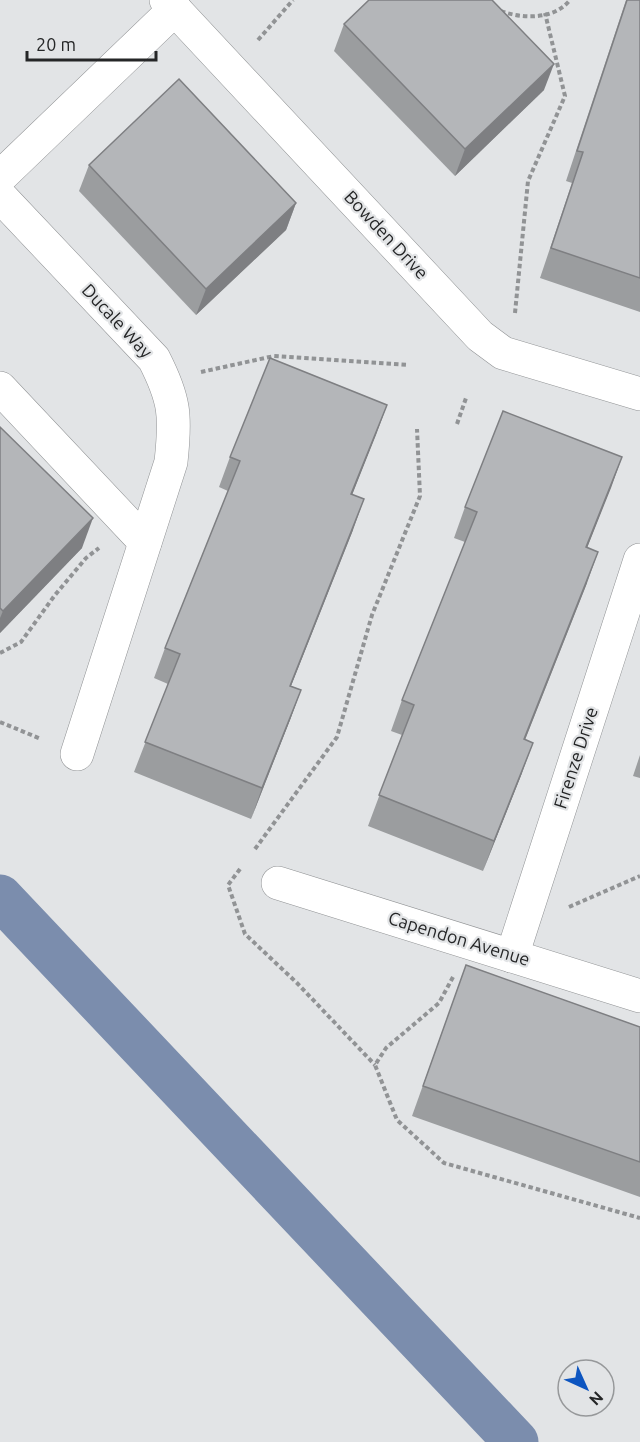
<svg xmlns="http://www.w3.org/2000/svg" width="640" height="1442" font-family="Ubuntu,sans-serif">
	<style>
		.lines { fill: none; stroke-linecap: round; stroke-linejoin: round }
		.canal { stroke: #7b8dad; stroke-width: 45 }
		.minor-casing { stroke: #919395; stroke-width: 34 }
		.path { stroke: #919395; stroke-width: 4; stroke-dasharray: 4.5 3; stroke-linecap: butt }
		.minor { stroke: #fff; stroke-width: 33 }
		.wall { fill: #9b9d9f }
		.shaded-wall { fill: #7e7f82 }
		.building { fill: #b4b6b9; stroke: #7e7f82; stroke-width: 1.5 }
		.labels { text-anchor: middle; stroke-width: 4.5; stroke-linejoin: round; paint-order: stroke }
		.street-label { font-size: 18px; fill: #252627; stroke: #e2e4e6 }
	</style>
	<rect width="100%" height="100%" fill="#e2e4e6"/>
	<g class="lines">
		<!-- canal -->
		<path class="canal" d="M 0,897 L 516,1442"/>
		<defs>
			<g id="minor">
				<path d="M 166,0 L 480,336 L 503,353 L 640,394"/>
				<path d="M 0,177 L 175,9"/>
				<path d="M 0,196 L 154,359 C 175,400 176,416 171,462 L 77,754"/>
				<path d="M 0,388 L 145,542"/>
				<path d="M 278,883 L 640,996"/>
				<path d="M 512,956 L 640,560"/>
			</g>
		</defs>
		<!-- minor casing -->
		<use href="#minor" class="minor-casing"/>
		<!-- path -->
		<g class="path">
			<path d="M 501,11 C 522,19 554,20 570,0"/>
			<path d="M 258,40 L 293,0"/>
			<path d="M 515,313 L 528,181 L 565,96 L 545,13"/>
			<path d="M 201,372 L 274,356 L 408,365"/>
			<path d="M 457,424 L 466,398"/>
			<path d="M 0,653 L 21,642 L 55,595 L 86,558 L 99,548"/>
			<path d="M 0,722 L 41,739"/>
			<path d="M 255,849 L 337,737 L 372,615 L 420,496 L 417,429"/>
			<path d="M 240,869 L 228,885 L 245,934 L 297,983 L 375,1065"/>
			<path d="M 569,907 L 640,876"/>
			<path d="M 453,977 L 439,1003 L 386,1048 L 375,1065 L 397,1120 L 444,1163 L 640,1218"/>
		</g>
		<!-- minor -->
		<use href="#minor" class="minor"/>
	</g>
	<!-- wall -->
	<g class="wall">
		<path d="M 626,0 L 640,0 L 640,312 L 540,278 L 572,183 L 566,181 Z"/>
		<path d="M 344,24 L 544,90 L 455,176 L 334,51 Z"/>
		<path d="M 89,165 L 296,203 L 286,230 L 196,315 L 79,191 Z"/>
		<path d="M 387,405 L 352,495 L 353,530 L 291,686 L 301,690 L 290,720 L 251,819 L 134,772 L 168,684 L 154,678 L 165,648 L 228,491 L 219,487 L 230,457 Z"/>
		<path d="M 0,427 L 82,548 L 0,633 Z"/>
		<path d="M 622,457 L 587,548 L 587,583 L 525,740 L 522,773 L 483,871 L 368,826 L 402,735 L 391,731 L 402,700 L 465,542 L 454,538 L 465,507 Z"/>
		<path d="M 640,755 L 640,778 L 633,776 Z"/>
		<path d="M 466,965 L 640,1027 L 640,1197 L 412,1116 Z"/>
	</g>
	<!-- shaded-wall -->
	<g class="shaded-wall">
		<path d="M 554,64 L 544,90 L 455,176 L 465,149 Z"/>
		<path d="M 296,203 L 286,230 L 196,315 L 206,289 Z"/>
		<path d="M 387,405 L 376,435 L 340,525 L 351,494 Z"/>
		<path d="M 622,457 L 611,488 L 575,578 L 586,547 Z"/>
		<path d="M 364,499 L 353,530 L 279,716 L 290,686 Z"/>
		<path d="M 93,518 L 82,548 L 0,633 L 0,618 L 3,611 Z"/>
		<path d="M 598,552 L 587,583 L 513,770 L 524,739 Z"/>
		<path d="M 301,690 L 290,720 L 251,819 L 262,788 Z"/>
		<path d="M 533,743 L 522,773 L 483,871 L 494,841 Z"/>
	</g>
	<!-- building -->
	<g class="building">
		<path d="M 369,0 L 492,0 L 554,64 L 465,149 L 344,24 Z"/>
		<path d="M 627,0 L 640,0 L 640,278 L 551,248 L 583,152 L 577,151 Z"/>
		<path d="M 179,79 L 296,203 L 206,289 L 89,165 Z"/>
		<path d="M 270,358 L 387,405 L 351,494 L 364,499 L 290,686 L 301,690 L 262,788 L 145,742 L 180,654 L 165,648 L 240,461 L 230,457 Z"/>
		<path d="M 503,411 L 622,457 L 586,547 L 598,552 L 524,739 L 533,743 L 494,841 L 379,795 L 414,705 L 402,700 L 477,512 L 465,507 Z"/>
		<path d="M 0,427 L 93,518 L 3,611 L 0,608 Z"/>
		<path d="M 466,965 L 640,1027 L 640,1162 L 423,1086 Z"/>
	</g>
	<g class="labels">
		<!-- street labels -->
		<g class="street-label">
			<text transform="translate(386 235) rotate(47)" y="6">Bowden Drive</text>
			<text transform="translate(117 321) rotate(47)" y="6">Ducale Way</text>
			<text transform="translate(576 758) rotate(-72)" y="6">Firenze Drive</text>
			<text transform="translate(459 939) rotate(17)" y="6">Capendon Avenue</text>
		</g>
	</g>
	<!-- north arrow -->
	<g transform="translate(586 1388) rotate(135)"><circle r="28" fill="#e2e4e6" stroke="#96989a" stroke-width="1.5"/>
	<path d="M0-4.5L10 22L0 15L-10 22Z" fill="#0d55c0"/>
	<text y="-9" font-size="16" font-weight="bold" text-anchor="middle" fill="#252627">N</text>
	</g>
	<!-- scale -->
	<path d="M27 51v9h129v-9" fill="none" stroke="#252627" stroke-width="3"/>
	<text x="36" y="51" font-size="18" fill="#252627" stroke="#e2e4e6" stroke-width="4.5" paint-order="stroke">20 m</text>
</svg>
